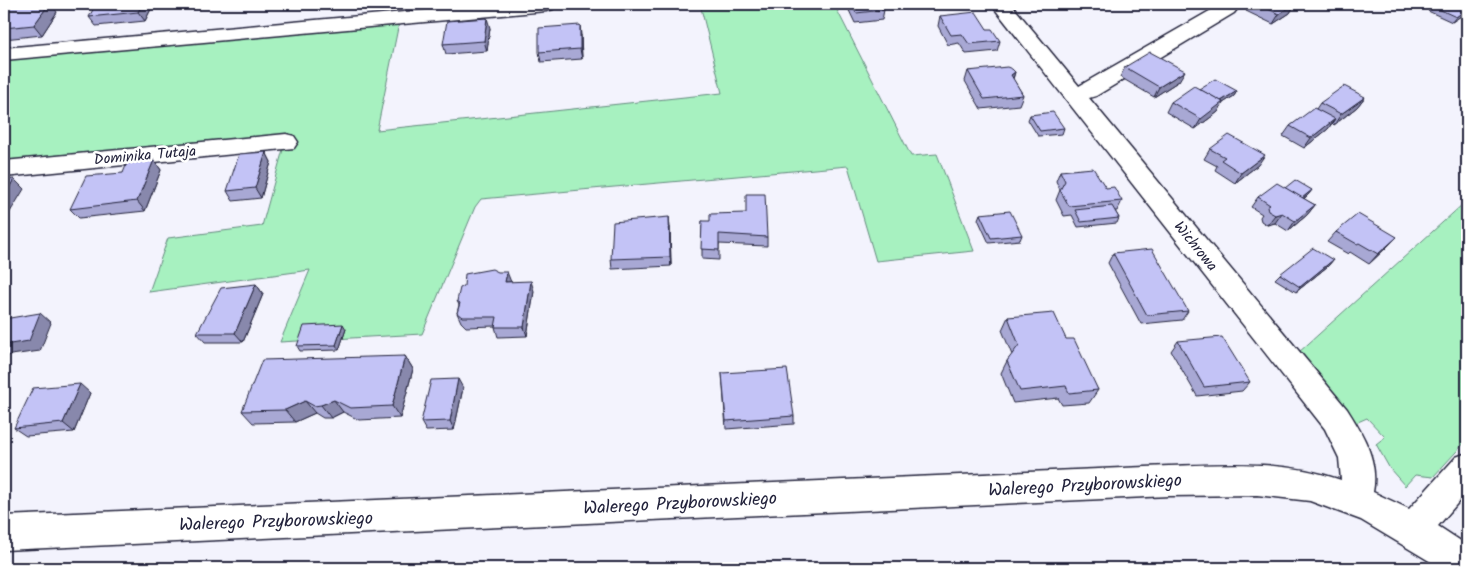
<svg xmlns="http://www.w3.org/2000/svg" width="1471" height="572" font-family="Kalam,sans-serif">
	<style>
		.green { fill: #a7f1c0; stroke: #648a7e }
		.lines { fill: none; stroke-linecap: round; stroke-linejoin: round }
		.minor-casing { stroke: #22223b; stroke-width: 3 }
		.minor { fill: #fff; fill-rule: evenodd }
		.wall { fill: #a8a8d4; stroke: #22223b }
		.shaded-wall { fill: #8888ac; stroke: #22223b }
		.building { fill: #c3c3f6; stroke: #22223b }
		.labels { text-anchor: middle; stroke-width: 5; stroke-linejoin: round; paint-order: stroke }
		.street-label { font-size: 15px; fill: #22223b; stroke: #fff }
		.near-street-label { font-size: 18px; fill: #22223b; stroke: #fff }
	</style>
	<rect width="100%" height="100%" fill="#f3f3fd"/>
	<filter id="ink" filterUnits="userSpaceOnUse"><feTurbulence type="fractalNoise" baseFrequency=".02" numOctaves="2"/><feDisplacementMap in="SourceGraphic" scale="10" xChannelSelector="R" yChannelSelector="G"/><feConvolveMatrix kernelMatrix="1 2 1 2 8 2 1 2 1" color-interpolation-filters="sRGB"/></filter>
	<g filter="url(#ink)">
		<!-- green -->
		<g class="green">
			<path d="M 646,4 L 834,4 L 911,156 L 937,154 L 974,251 L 876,261 L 848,166 L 481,199 L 475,207 L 422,334 L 280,342 L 310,270 L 149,292 L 168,238 L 262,226 L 285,142 L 4,169 L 4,60 L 399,23 L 377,130 L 722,93 L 700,4 L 647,8 Z"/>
			<path d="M 1463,204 L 1467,207 L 1467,440 L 1433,477 L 1415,475 L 1405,486 L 1390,469 L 1376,444 L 1385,437 L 1367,418 L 1351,425 L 1298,353 Z"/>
		</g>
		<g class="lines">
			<defs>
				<g id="minor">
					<path d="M 494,4 L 556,5 L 553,9 L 546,11 L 4,60 L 4,48 Z"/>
					<path d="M 991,4 L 1011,4 L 1079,86 L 1220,5 L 1234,5 L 1237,9 L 1234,13 L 1096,96 L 1089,98 L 1347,409 C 1363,434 1379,461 1373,492 L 1409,509 L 1456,457 L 1467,453 L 1467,492 L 1438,526 L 1467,545 L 1467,568 L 1441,568 L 1361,520 L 1310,501 L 1257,495 L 1169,496 L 4,550 L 4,516 L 1169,466 C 1227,464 1286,460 1341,480 L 1339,458 L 1325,429 Z"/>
					<path d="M 286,134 L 294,136 L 298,142 L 294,148 L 4,177 L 4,161 Z"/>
				</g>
			</defs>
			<!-- minor casing -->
			<use href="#minor" class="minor-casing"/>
			<!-- minor -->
			<use href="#minor" class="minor"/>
		</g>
		<!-- wall -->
		<g class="wall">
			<path d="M 846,4 L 881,4 L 884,10 L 882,20 L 855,23 Z"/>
			<path d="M 939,4 L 963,4 L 941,6 Z"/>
			<path d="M 1250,4 L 1295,4 L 1290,13 L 1273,24 L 1246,11 Z"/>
			<path d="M 153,5 L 145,21 L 96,26 L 89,17 Z"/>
			<path d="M 1432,6 L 1449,7 L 1464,14 L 1452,22 L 1428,11 Z"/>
			<path d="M 4,7 L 57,12 L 42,35 L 4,39 Z"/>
			<path d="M 940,16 L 987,29 L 1000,41 L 997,51 L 966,54 L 959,43 L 948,45 L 938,26 Z"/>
			<path d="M 490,28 L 487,51 L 446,54 L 443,44 Z"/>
			<path d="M 581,35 L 582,59 L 541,62 L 539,52 Z"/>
			<path d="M 1467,39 L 1467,46 L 1463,44 Z"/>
			<path d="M 1125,67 L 1179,81 L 1154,97 L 1120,77 Z"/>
			<path d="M 968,71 L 1015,72 L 1013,79 L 1023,95 L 1019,105 L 981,109 L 965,81 Z"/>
			<path d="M 1237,91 L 1234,96 L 1223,103 L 1218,112 L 1195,129 L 1166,112 L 1171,102 Z"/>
			<path d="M 1365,97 L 1357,107 L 1334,125 L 1332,123 L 1328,129 L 1304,148 L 1283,136 L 1290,126 L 1316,109 L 1320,103 Z"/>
			<path d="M 1030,115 L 1064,128 L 1062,134 L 1038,136 L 1028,120 Z"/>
			<path d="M 1210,149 L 1258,165 L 1235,183 L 1215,170 L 1217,166 L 1204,159 Z"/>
			<path d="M 266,152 L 271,162 L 261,198 L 233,201 L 227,191 Z"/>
			<path d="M 154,160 L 161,170 L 145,211 L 79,218 L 70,209 L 123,173 Z"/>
			<path d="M 1060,171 L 1106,188 L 1122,201 L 1117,211 L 1115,211 L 1119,218 L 1117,223 L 1078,227 L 1072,215 L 1064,216 L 1056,200 L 1060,190 L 1056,181 Z"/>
			<path d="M 1285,188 L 1312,190 L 1308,195 L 1304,199 L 1315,205 L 1307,215 L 1288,231 L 1275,223 L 1267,225 L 1261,221 L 1260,217 L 1262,214 L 1251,207 L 1258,197 Z"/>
			<path d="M 980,214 L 1022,235 L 1020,240 L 989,243 L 978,219 Z"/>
			<path d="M 702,221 L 767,237 L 767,246 L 719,244 L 719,260 L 702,259 Z"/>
			<path d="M 670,227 L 671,266 L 612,269 L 611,259 Z"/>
			<path d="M 1336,232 L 1397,237 L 1388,246 L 1369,264 L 1350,252 L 1348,254 L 1327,242 Z"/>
			<path d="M 1113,253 L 1188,311 L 1182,320 L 1141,324 L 1108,263 Z"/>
			<path d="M 1333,260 L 1328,266 L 1296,292 L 1275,279 L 1280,274 Z"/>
			<path d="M 511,282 L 534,291 L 527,336 L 498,337 L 495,327 L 495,326 L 466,327 L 461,322 L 457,313 L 459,305 L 457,301 Z"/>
			<path d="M 256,284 L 263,294 L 243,342 L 205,342 L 197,333 Z"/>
			<path d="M 1008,317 L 1066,339 L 1098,390 L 1089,403 L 1062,405 L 1058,398 L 1013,403 L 1001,373 L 1007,361 L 1012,355 L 1002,330 Z"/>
			<path d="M 346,329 L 339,350 L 300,351 L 297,346 Z"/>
			<path d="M 1178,341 L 1250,382 L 1242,391 L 1197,396 L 1171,351 Z"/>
			<path d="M 405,356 L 413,369 L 400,418 L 359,420 L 343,412 L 331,418 L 323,418 L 315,413 L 295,422 L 253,423 L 242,411 Z"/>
			<path d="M 722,373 L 794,416 L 794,424 L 726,429 Z"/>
			<path d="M 463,388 L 454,430 L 426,431 L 421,422 Z"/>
			<path d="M 90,393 L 74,432 L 26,436 L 14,428 Z"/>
		</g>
		<!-- shaded-wall -->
		<g class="shaded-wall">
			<path d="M 49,4 L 51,4 L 57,12 L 42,35 L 34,25 Z"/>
			<path d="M 142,4 L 152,4 L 153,5 L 145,21 L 138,12 Z"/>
			<path d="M 1294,4 L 1295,4 L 1290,13 L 1273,24 L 1279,14 Z"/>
			<path d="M 1467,9 L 1464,14 L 1452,22 L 1456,17 Z"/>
			<path d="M 487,18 L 490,28 L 487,51 L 484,41 Z"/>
			<path d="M 580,25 L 581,35 L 582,59 L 580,49 Z"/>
			<path d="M 1185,71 L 1179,81 L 1154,97 L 1159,87 Z"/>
			<path d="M 1015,72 L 1012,82 L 1011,75 Z"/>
			<path d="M 1237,91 L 1234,96 L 1223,103 L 1218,112 L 1195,129 L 1201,119 L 1215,105 Z"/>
			<path d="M 1365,97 L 1357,107 L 1334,125 L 1341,114 Z"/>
			<path d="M 1335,119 L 1328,129 L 1304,148 L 1311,138 Z"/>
			<path d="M 266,152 L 271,162 L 261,198 L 255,188 Z"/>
			<path d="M 1265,155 L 1258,165 L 1235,183 L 1241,173 Z"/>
			<path d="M 154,160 L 161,170 L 145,211 L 137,201 Z"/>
			<path d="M 14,179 L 24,189 L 7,217 L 4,214 L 4,197 Z"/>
			<path d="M 1312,190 L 1308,195 L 1293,207 L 1297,202 Z"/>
			<path d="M 1315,205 L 1307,215 L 1288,231 L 1295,221 Z"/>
			<path d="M 1282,213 L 1275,223 L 1267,225 L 1275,215 Z"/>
			<path d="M 669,217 L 670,227 L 671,266 L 670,257 Z"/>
			<path d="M 1397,237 L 1388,246 L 1369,264 L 1378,254 Z"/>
			<path d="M 1333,260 L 1328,266 L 1296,292 L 1300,287 Z"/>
			<path d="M 507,272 L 511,282 L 505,282 Z"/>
			<path d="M 531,281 L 534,291 L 527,336 L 524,327 Z"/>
			<path d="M 256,284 L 263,294 L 243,342 L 235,333 Z"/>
			<path d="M 40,313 L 51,323 L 40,351 L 4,356 L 4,345 Z"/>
			<path d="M 343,324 L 346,329 L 339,350 L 336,345 Z"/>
			<path d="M 405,356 L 413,369 L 400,418 L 392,406 Z"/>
			<path d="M 458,379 L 463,388 L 454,430 L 450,421 Z"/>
			<path d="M 80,384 L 90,393 L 74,432 L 63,423 Z"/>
			<path d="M 334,400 L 343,412 L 331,418 L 321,405 Z"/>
			<path d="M 305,401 L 315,413 L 295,422 L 285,410 Z"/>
		</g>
		<!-- building -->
		<g class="building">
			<path d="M 36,4 L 49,4 L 34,25 L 4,28 L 4,7 Z"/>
			<path d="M 96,4 L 142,4 L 138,12 L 89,17 Z"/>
			<path d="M 852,4 L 881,4 L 884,10 L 856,13 Z"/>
			<path d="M 1257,4 L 1294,4 L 1279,14 Z"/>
			<path d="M 1435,4 L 1441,4 L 1449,7 L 1455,4 L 1457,4 L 1467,8 L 1467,9 L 1456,17 L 1432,6 Z"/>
			<path d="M 976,12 L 987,29 L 992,29 L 1000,41 L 969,44 L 962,34 L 951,35 L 940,16 Z"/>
			<path d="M 487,18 L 484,41 L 443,44 L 447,21 Z"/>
			<path d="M 580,25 L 580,49 L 539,52 L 539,28 Z"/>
			<path d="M 1150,52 L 1185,71 L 1159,87 L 1125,67 Z"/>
			<path d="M 1007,67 L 1012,69 L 1015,72 L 1011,75 L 1023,95 L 984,99 L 968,71 Z"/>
			<path d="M 1215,79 L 1237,91 L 1221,101 L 1199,89 Z"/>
			<path d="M 1194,86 L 1223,102 L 1201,119 L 1171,102 Z"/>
			<path d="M 1344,86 L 1365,97 L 1341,114 L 1320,103 Z"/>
			<path d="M 1314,108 L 1335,119 L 1311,138 L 1290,126 Z"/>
			<path d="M 1053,112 L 1064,128 L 1040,131 L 1030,115 Z"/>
			<path d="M 1229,135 L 1265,155 L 1241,173 L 1221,160 L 1225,157 L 1210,149 Z"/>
			<path d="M 266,152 L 255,188 L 227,191 L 239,154 Z"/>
			<path d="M 154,160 L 137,201 L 70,209 L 86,176 L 123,173 L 127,163 Z"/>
			<path d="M 1093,168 L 1106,188 L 1114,187 L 1122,201 L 1069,206 L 1060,190 L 1065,181 L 1060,171 Z"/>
			<path d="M 14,179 L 4,197 L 4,180 Z"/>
			<path d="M 1295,180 L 1312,190 L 1302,198 L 1285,188 Z"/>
			<path d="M 1277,183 L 1315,205 L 1295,221 L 1282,213 L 1275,215 L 1268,211 L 1267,207 L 1270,205 L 1258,197 Z"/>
			<path d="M 746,194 L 765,194 L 767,237 L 719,234 L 719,250 L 701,249 L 702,221 L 710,221 L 710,214 L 746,213 Z"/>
			<path d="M 1112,206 L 1119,218 L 1081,222 L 1075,210 Z"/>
			<path d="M 1010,211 L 1022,235 L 991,238 L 980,214 Z"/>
			<path d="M 1358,214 L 1397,237 L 1378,254 L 1359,243 L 1357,244 L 1336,232 Z"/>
			<path d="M 669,217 L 670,257 L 611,259 L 613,222 Z"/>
			<path d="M 1313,248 L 1333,260 L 1300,287 L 1280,274 Z"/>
			<path d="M 1152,249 L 1188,311 L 1147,315 L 1113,253 Z"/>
			<path d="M 492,269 L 498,272 L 507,272 L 505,282 L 531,281 L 524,327 L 495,327 L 497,317 L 462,317 L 457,313 L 460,303 L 457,301 L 460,288 L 464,286 L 465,274 Z"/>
			<path d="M 256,284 L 235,333 L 197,333 L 221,288 Z"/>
			<path d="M 40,313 L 29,341 L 4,345 L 4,319 Z"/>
			<path d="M 1054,313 L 1066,339 L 1074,339 L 1098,390 L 1069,393 L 1066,386 L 1020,391 L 1007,361 L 1019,345 L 1008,317 Z"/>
			<path d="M 343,324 L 336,345 L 297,346 L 304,326 Z"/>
			<path d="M 1222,337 L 1250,382 L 1204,387 L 1178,341 Z"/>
			<path d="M 405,356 L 392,406 L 350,408 L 334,400 L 321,405 L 314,406 L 305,401 L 285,410 L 242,411 L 262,360 Z"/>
			<path d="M 787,369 L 794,416 L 726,421 L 722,373 Z"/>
			<path d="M 458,379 L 450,421 L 421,422 L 431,380 Z"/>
			<path d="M 80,384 L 63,423 L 14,428 L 33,388 Z"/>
		</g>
	</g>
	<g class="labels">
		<!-- street labels -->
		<g class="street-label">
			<text transform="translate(145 155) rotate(-5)" y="5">Dominika Tutaja</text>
			<text transform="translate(1196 246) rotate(51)" y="5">Wichrowa</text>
		</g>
		<!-- near-street labels -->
		<g class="near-street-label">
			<text transform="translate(1085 485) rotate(-3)" y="6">Walerego Przyborowskiego</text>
			<text transform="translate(680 503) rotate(-3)" y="6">Walerego Przyborowskiego</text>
			<text transform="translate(276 521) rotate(-2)" y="6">Walerego Przyborowskiego</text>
		</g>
	</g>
	<!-- margin -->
	<rect width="1471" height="572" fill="none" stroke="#fff" stroke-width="20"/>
	<rect x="10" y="10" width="1451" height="552" fill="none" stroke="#22223b" stroke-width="2" filter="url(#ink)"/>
</svg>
